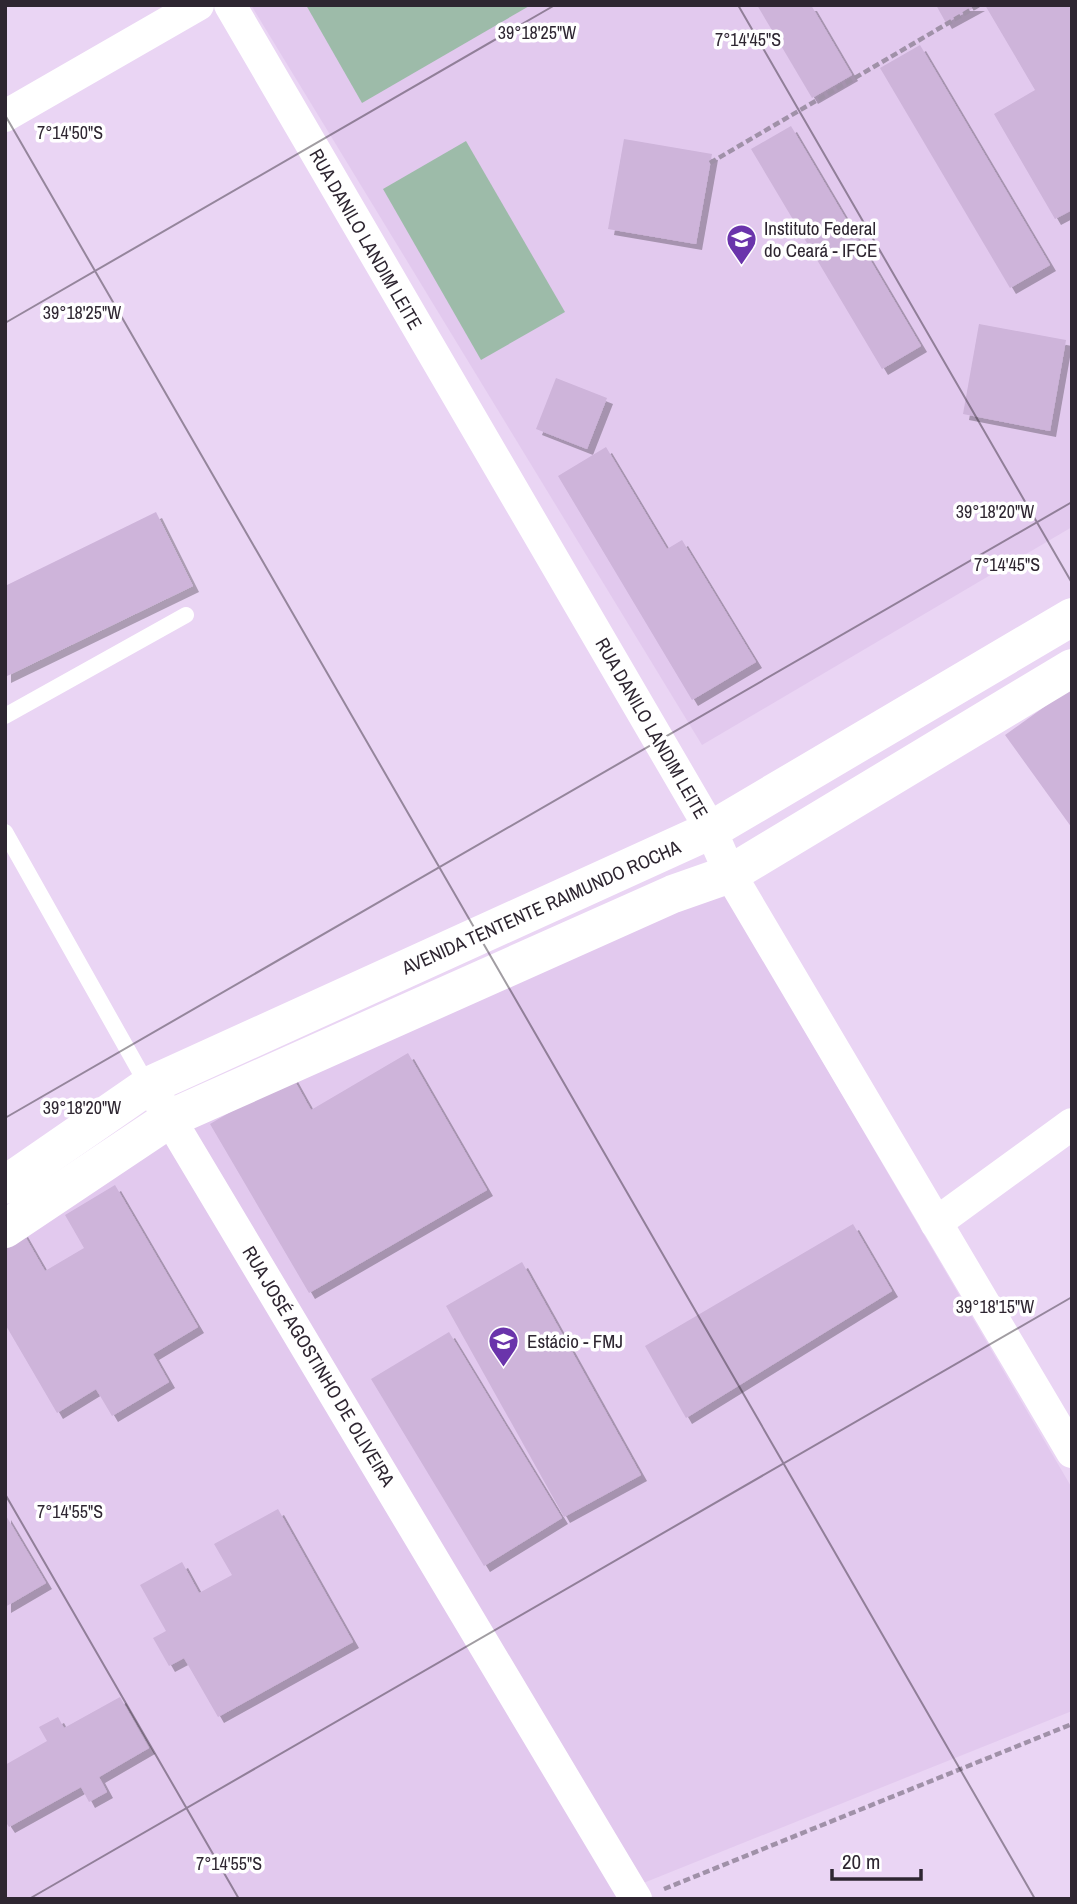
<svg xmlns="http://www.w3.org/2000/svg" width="1077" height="1904" font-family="'Archivo Narrow',sans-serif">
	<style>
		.built { fill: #e2c9ee }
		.green { fill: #9dbba9 }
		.building { fill: #ceb4da; filter: url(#shadow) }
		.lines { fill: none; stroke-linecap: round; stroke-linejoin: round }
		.path { stroke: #a091a8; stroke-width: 4.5; stroke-dasharray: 7 3.5; stroke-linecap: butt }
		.service { stroke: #fff; stroke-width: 16 }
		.minor { stroke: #fff; stroke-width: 32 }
		.tertiary { stroke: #fff; stroke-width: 38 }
		.ticks { fill: none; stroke: #2e2631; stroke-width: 2; stroke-opacity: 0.45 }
		.labels { text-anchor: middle; stroke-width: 7; stroke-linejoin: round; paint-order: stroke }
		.poi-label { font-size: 19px; fill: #2e2631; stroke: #fff; text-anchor: start }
		.street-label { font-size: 19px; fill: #2e2631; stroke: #fff }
		.ticks-label { font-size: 18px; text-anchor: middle; fill: #2e2631; stroke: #fff; stroke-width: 7; stroke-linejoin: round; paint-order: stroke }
	</style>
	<defs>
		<filter id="shadow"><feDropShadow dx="6" dy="6" stdDeviation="0" flood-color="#0004"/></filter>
	</defs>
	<rect width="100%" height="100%" fill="#ead5f4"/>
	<!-- built -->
	<g class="built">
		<path d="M 251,5 L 1072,5 L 1072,527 L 702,745 Z"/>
		<path d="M 723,891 L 1072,1488 L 1072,1711 L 626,1890 L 613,1899 L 5,1899 L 5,1248 L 176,1128 Z"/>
	</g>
	<!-- green -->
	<g class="green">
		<path d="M 306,5 L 531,5 L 362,103 Z"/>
		<path d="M 466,141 L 565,312 L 481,360 L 383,189 Z"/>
	</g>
	<!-- building -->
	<g class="building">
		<path d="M 757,5 L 811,5 L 852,75 L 812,98 Z"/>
		<path d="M 936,5 L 979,5 L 946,23 Z"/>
		<path d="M 985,5 L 1072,5 L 1072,210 L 1055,219 L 994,114 L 1035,90 Z"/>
		<path d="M 920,45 L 1050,265 L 1010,288 L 880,68 Z"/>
		<path d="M 791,126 L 921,346 L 882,369 L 751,149 Z"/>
		<path d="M 624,139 L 712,154 L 696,244 L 608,229 Z"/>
		<path d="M 979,324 L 1066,340 L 1050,431 L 963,414 Z"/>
		<path d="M 556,378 L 607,398 L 587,449 L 536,429 Z"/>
		<path d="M 606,447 L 667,549 L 682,540 L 756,662 L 692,700 L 558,476 Z"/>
		<path d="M 156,512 L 193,586 L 5,677 L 5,586 Z"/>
		<path d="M 1072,687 L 1072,828 L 1005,735 Z"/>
		<path d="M 408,1053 L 487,1190 L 309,1293 L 210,1124 L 292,1076 L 311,1110 Z"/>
		<path d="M 115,1185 L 198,1327 L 153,1354 L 169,1382 L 112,1416 L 96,1389 L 57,1413 L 5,1324 L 5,1241 L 22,1231 L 45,1271 L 84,1248 L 65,1215 Z"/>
		<path d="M 853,1224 L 892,1291 L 686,1418 L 645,1346 Z"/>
		<path d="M 522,1262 L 641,1475 L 564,1517 L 446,1306 Z"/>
		<path d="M 449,1332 L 562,1518 L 484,1566 L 371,1379 Z"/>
		<path d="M 278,1509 L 353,1642 L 218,1717 L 184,1658 L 169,1666 L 153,1638 L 166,1631 L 140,1585 L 182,1562 L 199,1593 L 232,1575 L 214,1544 Z"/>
		<path d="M 5,1514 L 46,1583 L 5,1607 Z"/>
		<path d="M 120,1697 L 149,1748 L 99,1777 L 107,1792 L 89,1802 L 81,1787 L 9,1827 L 5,1821 L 5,1765 L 47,1741 L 39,1727 L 58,1717 L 64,1728 Z"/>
	</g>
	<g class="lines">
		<!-- path -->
		<g class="path">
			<path d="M 710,163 L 979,5"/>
			<path d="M 664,1889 L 1072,1724"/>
		</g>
		<!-- service -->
		<g class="service">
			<path d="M 5,716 L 186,615"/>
			<path d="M 5,832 L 148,1086"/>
		</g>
		<!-- minor -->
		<g class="minor">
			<path d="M 230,5 L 711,830 L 730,874 L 1072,1452"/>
			<path d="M 5,116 L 198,5"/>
			<path d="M 158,1099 L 636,1899"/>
			<path d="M 936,1223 L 1072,1124"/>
		</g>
		<!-- tertiary -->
		<g class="tertiary">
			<path d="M 5,1185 L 148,1086 L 711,830 L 1072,617"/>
			<path d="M 5,1229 L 171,1118 L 673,894 L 730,874 L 1072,668"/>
		</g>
	</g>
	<!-- ticks -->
	<path class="ticks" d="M 738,5 L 1072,583M 5,115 L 1035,1899M 5,323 L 555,5M 5,1118 L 1072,502M 5,1494 L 239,1899M 29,1899 L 1072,1297"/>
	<!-- icons -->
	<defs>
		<symbol id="university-pin" viewBox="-11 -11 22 30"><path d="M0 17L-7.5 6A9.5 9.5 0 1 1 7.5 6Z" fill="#6a34ab" stroke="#fff"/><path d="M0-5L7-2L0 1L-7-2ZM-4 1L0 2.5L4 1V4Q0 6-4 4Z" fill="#fff"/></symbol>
	</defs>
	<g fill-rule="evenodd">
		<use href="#university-pin" x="724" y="222" width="35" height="47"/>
		<use href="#university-pin" x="486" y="1324" width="35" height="47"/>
	</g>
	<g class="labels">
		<!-- poi labels -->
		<g class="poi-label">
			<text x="764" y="235">Instituto Federal<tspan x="764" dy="22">do Ceará - IFCE</tspan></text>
			<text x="527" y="1348">Estácio - FMJ</text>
		</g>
		<!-- street labels -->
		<g class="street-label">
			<text transform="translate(366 239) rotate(60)" y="7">RUA DANILO LANDIM LEITE</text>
			<text transform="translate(652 728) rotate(60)" y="7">RUA DANILO LANDIM LEITE</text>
			<text transform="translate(541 907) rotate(-24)" y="7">AVENIDA TENTENTE RAIMUNDO ROCHA</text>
			<text transform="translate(319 1366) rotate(59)" y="7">RUA JOSÉ AGOSTINHO DE OLIVEIRA</text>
		</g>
	</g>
	<g class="ticks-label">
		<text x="537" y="39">39°18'25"W</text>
		<text x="748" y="46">7°14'45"S</text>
		<text x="70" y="139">7°14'50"S</text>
		<text x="82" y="319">39°18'25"W</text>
		<text x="995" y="518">39°18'20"W</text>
		<text x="1007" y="571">7°14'45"S</text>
		<text x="82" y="1114">39°18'20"W</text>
		<text x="995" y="1313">39°18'15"W</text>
		<text x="70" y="1518">7°14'55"S</text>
		<text x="229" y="1870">7°14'55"S</text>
	</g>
	<!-- border -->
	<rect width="1077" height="1904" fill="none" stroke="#2e2631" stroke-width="14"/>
	<!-- scale -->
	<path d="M832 1869v10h89v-10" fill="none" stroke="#2e2631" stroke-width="3.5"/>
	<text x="842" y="1869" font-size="21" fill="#2e2631" stroke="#ffffff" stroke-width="5" paint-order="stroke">20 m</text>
</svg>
